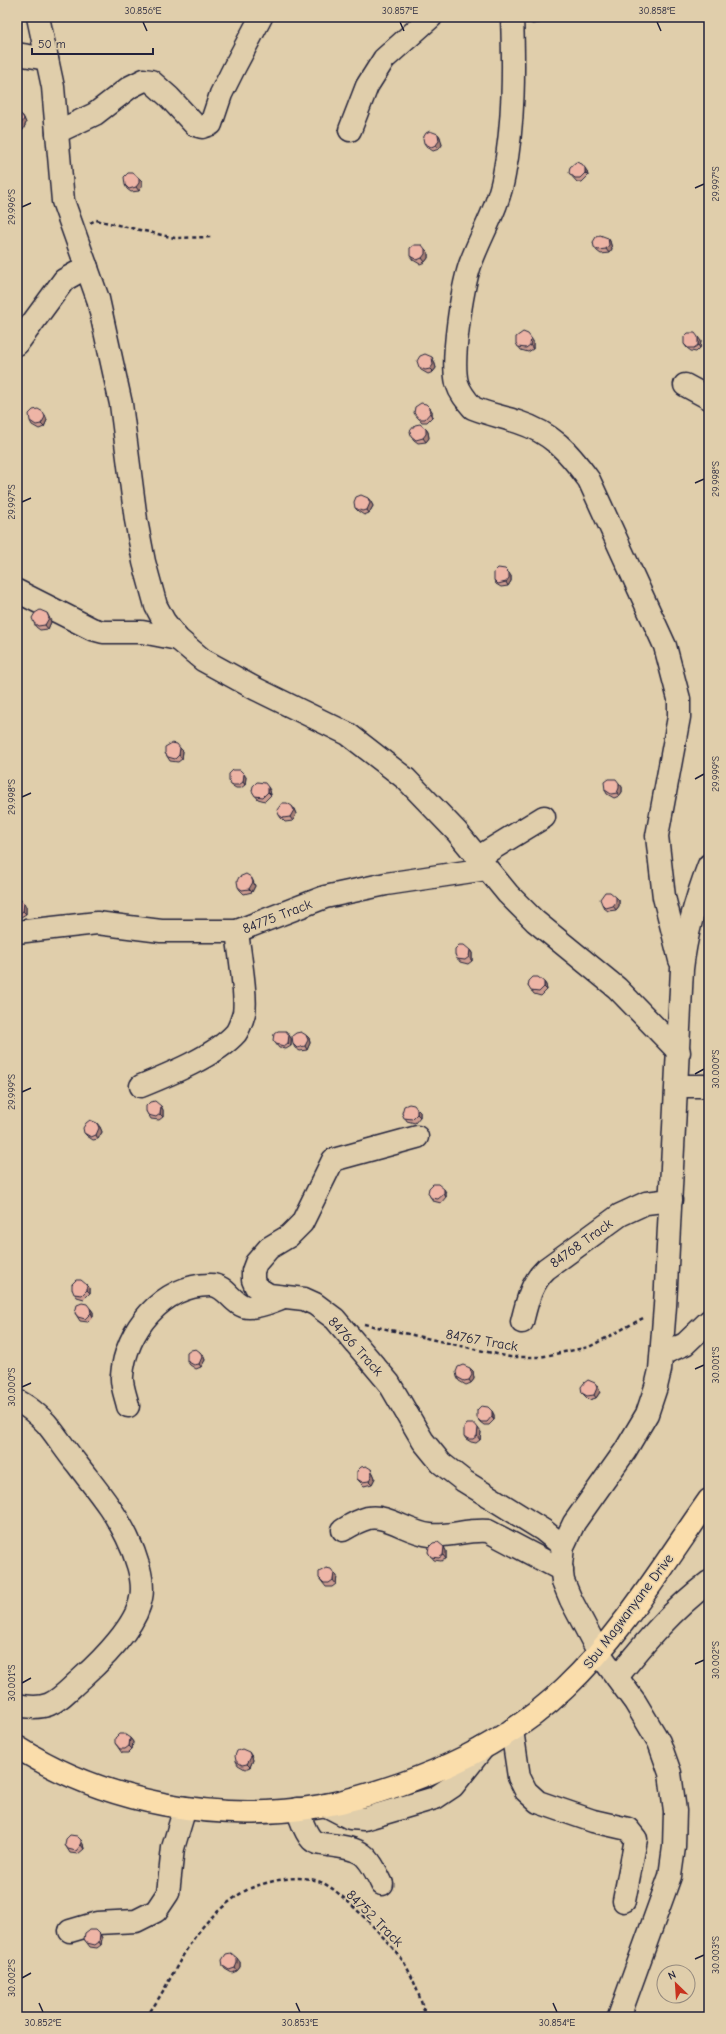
<svg xmlns="http://www.w3.org/2000/svg" width="726" height="2034" font-family="'Comic Neue',sans-serif">
	<style>
		.lines { fill: none; stroke-linecap: round; stroke-linejoin: round }
		.minor-casing { stroke: #22223b; stroke-width: 25 }
		.major-casing { stroke: #22223b; stroke-width: 25 }
		.path { stroke: #22223b; stroke-width: 2.5; stroke-dasharray: 4 3; stroke-linecap: butt }
		.minor { stroke: #e0ceab; stroke-width: 22 }
		.major { stroke: #faddab; stroke-width: 22 }
		.wall { fill: #cd9c8f; stroke: #22223b }
		.shaded-wall { fill: #a77f74; stroke: #22223b }
		.building { fill: #eeb5a6; stroke: #22223b }
		.ticks { fill: none; stroke: #22223b; stroke-width: 1.5 }
		.labels { text-anchor: middle; stroke-width: 3; stroke-linejoin: round; paint-order: stroke }
		.street-label { font-size: 14px; fill: #22223b; stroke: #e0ceab }
		.neatline { fill: none; stroke: #22223b; stroke-width: 1.5 }
		.ticks-label { font-size: 10px; text-anchor: middle; fill: #22223b }
	</style>
	<rect width="100%" height="100%" fill="#e0ceab"/>
	<filter id="ink" filterUnits="userSpaceOnUse"><feTurbulence type="fractalNoise" baseFrequency=".025" numOctaves="2"/><feDisplacementMap in="SourceGraphic" scale="8" xChannelSelector="R" yChannelSelector="G"/><feConvolveMatrix kernelMatrix="1 2 1 2 8 2 1 2 1" color-interpolation-filters="sRGB"/></filter>
	<g filter="url(#ink)">
		<g class="lines">
			<defs>
				<g id="minor">
					<path d="M 38,17 L 53,87 L 63,201 L 98,299 L 121,404 L 136,520 L 144,562 L 156,606 L 164,621 L 178,639 L 203,660 L 256,689 L 348,734 L 406,779 L 457,832 L 508,894 L 535,921 L 617,988 L 679,1052"/>
					<path d="M 512,17 C 514,69 514,123 504,175 C 498,209 481,234 470,265 C 462,289 451,359 457,383 C 460,393 466,400 473,408 C 488,414 503,417 518,422 C 552,433 568,451 589,480 L 665,646 L 679,699 L 679,717 L 657,836 L 664,897 L 680,960"/>
					<path d="M 17,54 L 47,59"/>
					<path d="M 350,130 L 367,86 L 384,59 L 431,17"/>
					<path d="M 57,132 L 95,114 L 130,87 L 144,80 L 151,81 L 169,97 L 195,125 L 202,127 L 211,124 L 221,94 L 234,68 L 261,17"/>
					<path d="M 17,344 L 64,280 L 87,267"/>
					<path d="M 685,385 L 709,398"/>
					<path d="M 17,591 L 92,629 L 103,632 L 142,632 L 178,639"/>
					<path d="M 477,858 L 544,817"/>
					<path d="M 17,932 L 97,923 L 161,931 L 237,931 L 325,897 L 386,884 L 486,869"/>
					<path d="M 141,1086 C 168,1075 217,1055 236,1033 C 240,1027 242,1020 244,1013 C 247,995 239,951 237,931"/>
					<path d="M 677,1086 L 709,1086"/>
					<path d="M 417,1137 L 333,1160 L 302,1223 L 289,1236 L 269,1248 L 256,1263 L 253,1271 L 253,1280 L 256,1287 L 269,1295 L 304,1299 L 315,1304 L 335,1319 L 389,1383 L 423,1441 L 441,1463 L 464,1481 L 543,1530 L 563,1546"/>
					<path d="M 522,1322 C 527,1302 531,1283 546,1269 L 620,1215 L 646,1203 L 671,1200"/>
					<path d="M 662,1354 L 685,1344 L 709,1321"/>
					<path d="M 17,1401 C 27,1405 38,1415 46,1423 C 57,1436 66,1451 77,1464 C 95,1488 114,1510 127,1537 C 135,1553 145,1580 141,1598 C 137,1625 102,1660 82,1678 C 57,1700 52,1712 17,1705"/>
					<path d="M 128,1406 C 126,1397 121,1385 122,1376 C 125,1331 163,1284 211,1285 C 227,1285 233,1307 249,1307 C 261,1307 273,1301 284,1297"/>
					<path d="M 343,1530 C 351,1525 360,1520 368,1518 C 387,1514 409,1533 430,1535 C 449,1537 468,1529 488,1531 L 562,1570"/>
					<path d="M 617,1677 C 646,1641 672,1610 709,1582"/>
					<path d="M 512,1730 L 519,1777 L 526,1791 L 538,1802 L 593,1821 L 628,1829 L 636,1839 L 624,1901"/>
					<path d="M 325,1805 L 350,1818 L 364,1819 L 435,1798 L 453,1786 L 483,1748"/>
					<path d="M 297,1809 C 301,1818 304,1832 312,1840 C 316,1844 323,1844 329,1845 C 363,1849 367,1853 382,1884"/>
					<path d="M 70,1931 L 97,1923 L 136,1921 L 156,1911 L 168,1893 L 173,1848 L 185,1808"/>
					<path d="M 619,2017 L 670,1876 L 674,1847 L 675,1811 L 670,1773 L 659,1742 L 635,1702 L 599,1653 L 571,1600 L 563,1581 L 561,1565 L 563,1546 L 574,1523 L 625,1451 L 647,1414 L 656,1387 L 660,1370 L 665,1306 L 682,969 C 686,932 696,899 709,865"/>
				</g>
				<path id="major" d="M 17,1747 C 105,1803 219,1824 321,1806 C 348,1801 375,1793 401,1784 C 462,1763 519,1732 565,1688 C 622,1634 664,1564 709,1500"/>
			</defs>
			<!-- minor casing -->
			<use href="#minor" class="minor-casing"/>
			<!-- major casing -->
			<use href="#major" class="major-casing"/>
			<!-- path -->
			<g class="path">
				<path d="M 90,223 L 96,220 L 175,238 L 211,237"/>
				<path d="M 364,1324 L 510,1357 L 540,1357 L 589,1347 L 645,1317"/>
				<path d="M 146,2017 C 169,1987 181,1951 206,1923 C 216,1912 238,1893 251,1888 C 272,1880 302,1873 323,1883 C 344,1893 389,1942 403,1961 C 414,1978 420,1998 426,2017"/>
			</g>
			<!-- minor -->
			<use href="#minor" class="minor"/>
			<!-- major -->
			<use href="#major" class="major"/>
		</g>
		<!-- wall -->
		<g class="wall">
			<path d="M 526,17 L 543,17 L 543,19 L 540,23 L 532,24 L 528,21 Z"/>
			<path d="M 17,113 L 22,115 L 24,118 L 26,123 L 23,130 L 18,131 L 17,131 Z"/>
			<path d="M 438,134 L 440,137 L 442,145 L 439,149 L 433,151 L 427,147 L 424,143 Z"/>
			<path d="M 587,171 L 588,176 L 582,182 L 577,182 L 569,173 Z"/>
			<path d="M 142,181 L 142,186 L 139,191 L 131,192 L 127,189 L 125,185 Z"/>
			<path d="M 608,238 L 610,241 L 612,249 L 609,253 L 601,254 L 597,251 L 594,247 Z"/>
			<path d="M 428,252 L 428,258 L 425,262 L 420,264 L 413,260 L 410,256 Z"/>
			<path d="M 533,341 L 533,349 L 528,352 L 521,350 L 516,343 Z"/>
			<path d="M 701,341 L 700,348 L 696,352 L 691,351 L 687,348 L 684,344 Z"/>
			<path d="M 434,361 L 436,368 L 433,372 L 428,374 L 421,370 L 419,367 Z"/>
			<path d="M 432,411 L 432,417 L 427,422 L 422,422 L 414,413 Z"/>
			<path d="M 45,415 L 47,420 L 44,427 L 39,429 L 32,425 L 30,421 Z"/>
			<path d="M 17,425 L 19,428 L 19,433 L 17,435 Z"/>
			<path d="M 426,429 L 428,432 L 429,438 L 426,442 L 418,443 L 414,440 L 411,436 Z"/>
			<path d="M 368,498 L 371,502 L 373,506 L 369,513 L 364,515 L 358,511 L 355,508 Z"/>
			<path d="M 511,576 L 511,581 L 508,586 L 501,587 L 496,584 L 494,580 Z"/>
			<path d="M 49,617 L 51,622 L 48,629 L 40,630 L 36,627 L 34,623 Z"/>
			<path d="M 180,748 L 183,751 L 182,759 L 178,762 L 170,761 L 165,753 Z"/>
			<path d="M 246,777 L 245,785 L 241,788 L 236,788 L 231,785 L 229,781 Z"/>
			<path d="M 619,783 L 622,787 L 622,792 L 619,796 L 614,798 L 607,794 L 605,790 Z"/>
			<path d="M 270,790 L 271,795 L 265,801 L 258,799 L 252,791 Z"/>
			<path d="M 294,809 L 296,814 L 293,821 L 285,822 L 281,818 L 279,815 Z"/>
			<path d="M 251,877 L 253,881 L 255,886 L 252,892 L 244,894 L 240,890 L 238,887 Z"/>
			<path d="M 17,898 L 24,903 L 26,907 L 26,914 L 21,917 L 17,917 Z"/>
			<path d="M 619,900 L 619,906 L 616,910 L 608,911 L 604,908 L 602,904 Z"/>
			<path d="M 470,950 L 472,953 L 472,961 L 468,964 L 460,962 L 455,954 Z"/>
			<path d="M 544,982 L 546,985 L 547,990 L 541,996 L 534,994 L 528,986 Z"/>
			<path d="M 291,1038 L 291,1046 L 286,1049 L 279,1048 L 273,1040 Z"/>
			<path d="M 309,1038 L 310,1043 L 307,1050 L 300,1051 L 295,1048 L 293,1044 Z"/>
			<path d="M 161,1106 L 163,1110 L 163,1117 L 159,1120 L 151,1119 L 146,1111 Z"/>
			<path d="M 417,1109 L 420,1112 L 420,1117 L 415,1123 L 407,1121 L 402,1113 Z"/>
			<path d="M 100,1127 L 102,1132 L 98,1139 L 93,1140 L 87,1136 L 84,1133 Z"/>
			<path d="M 446,1192 L 446,1197 L 441,1203 L 433,1201 L 428,1193 Z"/>
			<path d="M 87,1285 L 90,1288 L 90,1293 L 84,1299 L 77,1297 L 72,1289 Z"/>
			<path d="M 90,1308 L 93,1312 L 93,1317 L 88,1322 L 80,1321 L 75,1313 Z"/>
			<path d="M 203,1355 L 205,1360 L 201,1367 L 196,1369 L 190,1365 L 187,1361 Z"/>
			<path d="M 470,1368 L 473,1371 L 474,1379 L 471,1383 L 466,1385 L 459,1381 L 457,1377 Z"/>
			<path d="M 598,1387 L 600,1392 L 596,1398 L 589,1400 L 582,1393 Z"/>
			<path d="M 492,1411 L 494,1415 L 494,1420 L 489,1425 L 484,1425 L 480,1422 L 477,1418 Z"/>
			<path d="M 481,1432 L 480,1440 L 476,1443 L 471,1442 L 466,1439 L 464,1436 Z"/>
			<path d="M 373,1473 L 375,1478 L 372,1484 L 364,1486 L 357,1479 Z"/>
			<path d="M 444,1547 L 446,1551 L 446,1559 L 441,1561 L 434,1560 L 428,1552 Z"/>
			<path d="M 337,1576 L 336,1584 L 332,1587 L 326,1587 L 319,1578 Z"/>
			<path d="M 130,1738 L 133,1742 L 132,1749 L 128,1753 L 122,1753 L 115,1743 Z"/>
			<path d="M 251,1755 L 253,1760 L 250,1767 L 245,1769 L 238,1765 L 236,1761 Z"/>
			<path d="M 83,1844 L 84,1849 L 78,1854 L 70,1853 L 65,1845 Z"/>
			<path d="M 100,1934 L 102,1938 L 101,1945 L 97,1948 L 90,1947 L 84,1939 Z"/>
			<path d="M 240,1962 L 240,1967 L 237,1971 L 232,1973 L 225,1969 L 223,1966 Z"/>
		</g>
		<!-- shaded-wall -->
		<g class="shaded-wall">
			<path d="M 539,17 L 543,17 L 543,19 L 540,23 L 537,19 Z"/>
			<path d="M 22,115 L 24,118 L 26,123 L 23,130 L 20,126 Z"/>
			<path d="M 438,134 L 440,137 L 442,145 L 439,149 L 436,145 Z"/>
			<path d="M 585,168 L 587,171 L 588,176 L 585,173 Z"/>
			<path d="M 139,178 L 142,181 L 142,186 L 139,191 L 136,187 Z"/>
			<path d="M 608,238 L 610,241 L 612,249 L 609,253 L 606,249 Z"/>
			<path d="M 425,249 L 428,252 L 428,258 L 425,262 L 422,258 Z"/>
			<path d="M 698,337 L 701,341 L 700,348 L 698,345 Z"/>
			<path d="M 531,338 L 533,341 L 533,349 L 530,345 Z"/>
			<path d="M 432,357 L 434,361 L 436,368 L 433,372 L 430,369 Z"/>
			<path d="M 430,408 L 432,411 L 432,417 L 430,413 Z"/>
			<path d="M 43,412 L 45,415 L 47,420 L 44,427 L 41,424 Z"/>
			<path d="M 17,425 L 19,428 L 19,433 L 17,429 Z"/>
			<path d="M 426,429 L 428,432 L 429,438 L 426,442 L 423,438 Z"/>
			<path d="M 17,472 L 19,475 L 19,480 L 17,483 Z"/>
			<path d="M 368,498 L 371,502 L 373,506 L 369,513 L 367,510 Z"/>
			<path d="M 509,573 L 511,576 L 511,581 L 508,586 L 506,582 Z"/>
			<path d="M 47,613 L 49,617 L 51,622 L 48,629 L 45,625 Z"/>
			<path d="M 180,748 L 183,751 L 182,759 L 179,755 Z"/>
			<path d="M 244,774 L 246,777 L 245,785 L 243,782 Z"/>
			<path d="M 619,783 L 622,787 L 622,792 L 619,796 L 617,793 Z"/>
			<path d="M 268,787 L 270,790 L 271,795 L 268,792 Z"/>
			<path d="M 292,806 L 294,809 L 296,814 L 293,821 L 290,817 Z"/>
			<path d="M 251,877 L 253,881 L 255,886 L 252,892 L 249,889 Z"/>
			<path d="M 616,897 L 619,900 L 619,906 L 616,910 L 613,906 Z"/>
			<path d="M 24,903 L 26,907 L 26,914 L 23,911 Z"/>
			<path d="M 470,950 L 472,953 L 472,961 L 469,957 Z"/>
			<path d="M 544,982 L 546,985 L 547,990 L 544,987 Z"/>
			<path d="M 289,1035 L 291,1038 L 291,1046 L 288,1043 Z"/>
			<path d="M 306,1035 L 309,1038 L 310,1043 L 307,1050 L 305,1046 Z"/>
			<path d="M 161,1106 L 163,1110 L 163,1117 L 160,1114 Z"/>
			<path d="M 417,1109 L 420,1112 L 420,1117 L 417,1114 Z"/>
			<path d="M 97,1123 L 100,1127 L 102,1132 L 98,1139 L 96,1135 Z"/>
			<path d="M 444,1189 L 446,1192 L 446,1197 L 444,1194 Z"/>
			<path d="M 87,1285 L 90,1288 L 90,1293 L 87,1290 Z"/>
			<path d="M 90,1308 L 93,1312 L 93,1317 L 91,1313 Z"/>
			<path d="M 200,1352 L 203,1355 L 205,1360 L 201,1367 L 199,1364 Z"/>
			<path d="M 470,1368 L 473,1371 L 474,1379 L 471,1383 L 469,1380 Z"/>
			<path d="M 595,1383 L 598,1387 L 600,1392 L 596,1398 L 594,1395 Z"/>
			<path d="M 492,1411 L 494,1415 L 494,1420 L 492,1416 Z"/>
			<path d="M 478,1428 L 481,1432 L 480,1440 L 477,1436 Z"/>
			<path d="M 371,1469 L 373,1473 L 375,1478 L 372,1484 L 369,1481 Z"/>
			<path d="M 444,1547 L 446,1551 L 446,1559 L 443,1555 Z"/>
			<path d="M 334,1573 L 337,1576 L 336,1584 L 333,1580 Z"/>
			<path d="M 130,1738 L 133,1742 L 132,1749 L 129,1746 Z"/>
			<path d="M 249,1752 L 251,1755 L 253,1760 L 250,1767 L 247,1764 Z"/>
			<path d="M 81,1840 L 83,1844 L 84,1849 L 81,1845 Z"/>
			<path d="M 100,1934 L 102,1938 L 101,1945 L 99,1942 Z"/>
			<path d="M 237,1958 L 240,1962 L 240,1967 L 237,1971 L 235,1968 Z"/>
		</g>
		<!-- building -->
		<g class="building">
			<path d="M 526,17 L 539,17 L 537,19 L 530,21 Z"/>
			<path d="M 17,113 L 22,115 L 24,119 L 20,126 L 17,127 Z"/>
			<path d="M 430,131 L 438,134 L 439,141 L 436,145 L 431,147 L 424,143 L 423,138 L 426,133 Z"/>
			<path d="M 576,162 L 582,164 L 585,168 L 585,173 L 580,178 L 575,178 L 569,173 L 570,167 Z"/>
			<path d="M 128,173 L 133,173 L 139,178 L 139,183 L 136,187 L 129,189 L 125,185 L 124,177 Z"/>
			<path d="M 600,235 L 608,238 L 609,245 L 606,249 L 598,250 L 594,247 L 593,242 L 596,237 Z"/>
			<path d="M 414,245 L 422,245 L 425,249 L 425,254 L 422,258 L 417,260 L 410,256 L 410,248 Z"/>
			<path d="M 523,332 L 528,334 L 531,338 L 530,345 L 526,348 L 518,347 L 516,343 L 516,337 Z"/>
			<path d="M 688,333 L 695,333 L 698,337 L 698,345 L 694,348 L 688,348 L 684,344 L 684,337 Z"/>
			<path d="M 425,354 L 432,357 L 433,365 L 430,369 L 425,370 L 419,367 L 417,361 L 420,356 Z"/>
			<path d="M 421,403 L 426,404 L 430,408 L 430,413 L 425,419 L 419,419 L 414,413 L 415,407 Z"/>
			<path d="M 38,409 L 43,412 L 45,417 L 41,424 L 36,425 L 30,421 L 29,414 L 33,410 Z"/>
			<path d="M 420,424 L 426,429 L 426,434 L 423,438 L 416,440 L 411,436 L 410,431 L 415,425 Z"/>
			<path d="M 361,495 L 368,498 L 370,503 L 367,510 L 362,511 L 355,508 L 354,502 L 356,497 Z"/>
			<path d="M 498,568 L 505,569 L 509,573 L 509,578 L 506,582 L 498,584 L 494,580 L 494,572 Z"/>
			<path d="M 40,610 L 47,613 L 49,618 L 45,625 L 38,626 L 34,623 L 32,618 L 35,613 Z"/>
			<path d="M 172,743 L 177,744 L 180,748 L 179,755 L 175,759 L 168,757 L 165,753 L 165,747 Z"/>
			<path d="M 233,770 L 240,770 L 244,774 L 243,782 L 239,785 L 233,785 L 229,781 L 229,774 Z"/>
			<path d="M 608,779 L 616,779 L 619,783 L 619,788 L 617,793 L 611,794 L 605,790 L 604,782 Z"/>
			<path d="M 257,782 L 265,783 L 268,787 L 268,792 L 263,797 L 255,796 L 252,791 L 253,786 Z"/>
			<path d="M 282,803 L 287,803 L 292,806 L 294,810 L 290,817 L 283,818 L 279,815 L 277,810 Z"/>
			<path d="M 246,874 L 251,877 L 253,882 L 249,889 L 242,890 L 238,887 L 237,881 L 239,877 Z"/>
			<path d="M 605,892 L 610,892 L 616,897 L 616,902 L 613,906 L 606,908 L 602,904 L 600,899 Z"/>
			<path d="M 17,898 L 18,898 L 24,903 L 23,911 L 19,914 L 17,913 Z"/>
			<path d="M 459,945 L 464,945 L 470,950 L 469,957 L 465,960 L 457,959 L 455,954 L 455,949 Z"/>
			<path d="M 533,977 L 538,977 L 544,982 L 544,987 L 539,992 L 531,991 L 528,986 L 529,981 Z"/>
			<path d="M 278,1031 L 286,1031 L 289,1035 L 288,1043 L 284,1046 L 276,1044 L 273,1040 L 274,1034 Z"/>
			<path d="M 301,1032 L 306,1035 L 308,1040 L 305,1046 L 297,1048 L 293,1044 L 292,1036 L 296,1033 Z"/>
			<path d="M 155,1101 L 161,1106 L 160,1114 L 156,1117 L 148,1115 L 146,1111 L 146,1106 L 150,1102 Z"/>
			<path d="M 409,1104 L 414,1105 L 417,1109 L 417,1114 L 412,1119 L 404,1118 L 402,1113 L 404,1106 Z"/>
			<path d="M 90,1120 L 97,1123 L 99,1128 L 96,1135 L 91,1137 L 84,1133 L 83,1128 L 86,1123 Z"/>
			<path d="M 433,1184 L 438,1184 L 444,1189 L 444,1194 L 438,1199 L 431,1198 L 428,1193 L 429,1188 Z"/>
			<path d="M 76,1280 L 81,1280 L 87,1285 L 87,1290 L 82,1295 L 74,1294 L 72,1289 L 72,1284 Z"/>
			<path d="M 82,1303 L 87,1304 L 90,1308 L 91,1313 L 85,1319 L 78,1317 L 75,1313 L 77,1305 Z"/>
			<path d="M 196,1349 L 200,1352 L 202,1357 L 199,1364 L 194,1365 L 187,1361 L 187,1353 L 191,1350 Z"/>
			<path d="M 463,1365 L 470,1368 L 472,1375 L 469,1380 L 464,1381 L 457,1377 L 456,1372 L 458,1367 Z"/>
			<path d="M 588,1380 L 595,1383 L 597,1388 L 594,1395 L 587,1396 L 582,1393 L 581,1387 L 584,1383 Z"/>
			<path d="M 481,1406 L 488,1407 L 492,1411 L 492,1416 L 487,1422 L 481,1422 L 477,1418 L 477,1410 Z"/>
			<path d="M 467,1424 L 475,1424 L 478,1428 L 477,1436 L 473,1439 L 468,1439 L 464,1436 L 464,1428 Z"/>
			<path d="M 366,1466 L 371,1469 L 372,1474 L 369,1481 L 362,1482 L 357,1479 L 357,1471 L 361,1467 Z"/>
			<path d="M 438,1542 L 444,1547 L 443,1555 L 439,1558 L 431,1557 L 428,1552 L 429,1547 L 433,1543 Z"/>
			<path d="M 326,1568 L 331,1569 L 334,1573 L 333,1580 L 329,1583 L 324,1583 L 319,1578 L 319,1572 Z"/>
			<path d="M 119,1734 L 124,1734 L 130,1738 L 129,1746 L 125,1749 L 120,1749 L 115,1743 L 115,1738 Z"/>
			<path d="M 242,1749 L 249,1752 L 251,1757 L 247,1764 L 242,1765 L 236,1761 L 235,1756 L 237,1751 Z"/>
			<path d="M 70,1835 L 77,1836 L 81,1840 L 81,1845 L 76,1851 L 68,1849 L 65,1845 L 66,1839 Z"/>
			<path d="M 89,1930 L 96,1930 L 100,1934 L 99,1942 L 95,1945 L 87,1943 L 84,1939 L 85,1933 Z"/>
			<path d="M 231,1953 L 237,1958 L 237,1963 L 235,1968 L 229,1970 L 223,1966 L 222,1960 L 226,1954 Z"/>
		</g>
	</g>
	<!-- ticks -->
	<path class="ticks" d="M 143,22 L 147,31M 400,22 L 404,31M 657,22 L 661,31M 695,188 L 704,184M 22,207 L 31,203M 695,483 L 704,479M 22,502 L 31,498M 695,779 L 704,774M 22,797 L 31,793M 695,1074 L 704,1069M 22,1092 L 31,1088M 695,1369 L 704,1365M 22,1387 L 31,1383M 695,1664 L 704,1660M 22,1683 L 31,1678M 695,1959 L 704,1955M 22,1978 L 31,1973M 39,2003 L 43,2012M 296,2003 L 300,2012M 553,2003 L 557,2012"/>
	<g class="labels">
		<!-- street labels -->
		<g class="street-label">
			<text transform="translate(277 916) rotate(-21)" y="5">84775 Track</text>
			<text transform="translate(581 1243) rotate(-36)" y="5">84768 Track</text>
			<text transform="translate(482 1340) rotate(10)" y="5">84767 Track</text>
			<text transform="translate(356 1346) rotate(48)" y="5">84766 Track</text>
			<text transform="translate(628 1611) rotate(-53)" y="5">Sbu Magwanyane Drive</text>
			<text transform="translate(375 1918) rotate(45)" y="5">84752 Track</text>
		</g>
	</g>
	<!-- margin -->
	<rect width="726" height="2034" fill="none" stroke="#e0ceab" stroke-width="44"/>
	<!-- north arrow -->
	<g transform="translate(676 1984) rotate(335)"><circle r="19" fill="#e0ceab" stroke="#94897e"/>
	<path d="M0-3L7 15L0 10L-7 15Z" fill="#c8321e"/>
	<text y="-6" font-size="11" font-weight="bold" text-anchor="middle" fill="#22223b">N</text>
	</g>
	<!-- scale -->
	<path d="M32 48v6h121v-6" fill="none" stroke="#22223b" stroke-width="2"/>
	<text x="38" y="48" font-size="12" fill="#22223b" stroke="#e0ceab" stroke-width="3" paint-order="stroke">50 m</text>
	<rect x="22" y="22" width="682" height="1990" class="neatline"/>
	<g class="ticks-label">
		<text x="143" y="14">30.856°E</text>
		<text x="400" y="14">30.857°E</text>
		<text x="657" y="14">30.858°E</text>
		<text transform="translate(715 184) rotate(-90)" y="4">29.997°S</text>
		<text transform="translate(11 207) rotate(-90)" y="4">29.996°S</text>
		<text transform="translate(715 479) rotate(-90)" y="4">29.998°S</text>
		<text transform="translate(11 502) rotate(-90)" y="4">29.997°S</text>
		<text transform="translate(715 774) rotate(-90)" y="4">29.999°S</text>
		<text transform="translate(11 797) rotate(-90)" y="4">29.998°S</text>
		<text transform="translate(715 1069) rotate(-90)" y="4">30.000°S</text>
		<text transform="translate(11 1092) rotate(-90)" y="4">29.999°S</text>
		<text transform="translate(715 1365) rotate(-90)" y="4">30.001°S</text>
		<text transform="translate(11 1387) rotate(-90)" y="4">30.000°S</text>
		<text transform="translate(715 1660) rotate(-90)" y="4">30.002°S</text>
		<text transform="translate(11 1683) rotate(-90)" y="4">30.001°S</text>
		<text transform="translate(715 1955) rotate(-90)" y="4">30.003°S</text>
		<text transform="translate(11 1978) rotate(-90)" y="4">30.002°S</text>
		<text x="43" y="2026">30.852°E</text>
		<text x="300" y="2026">30.853°E</text>
		<text x="557" y="2026">30.854°E</text>
	</g>
</svg>
